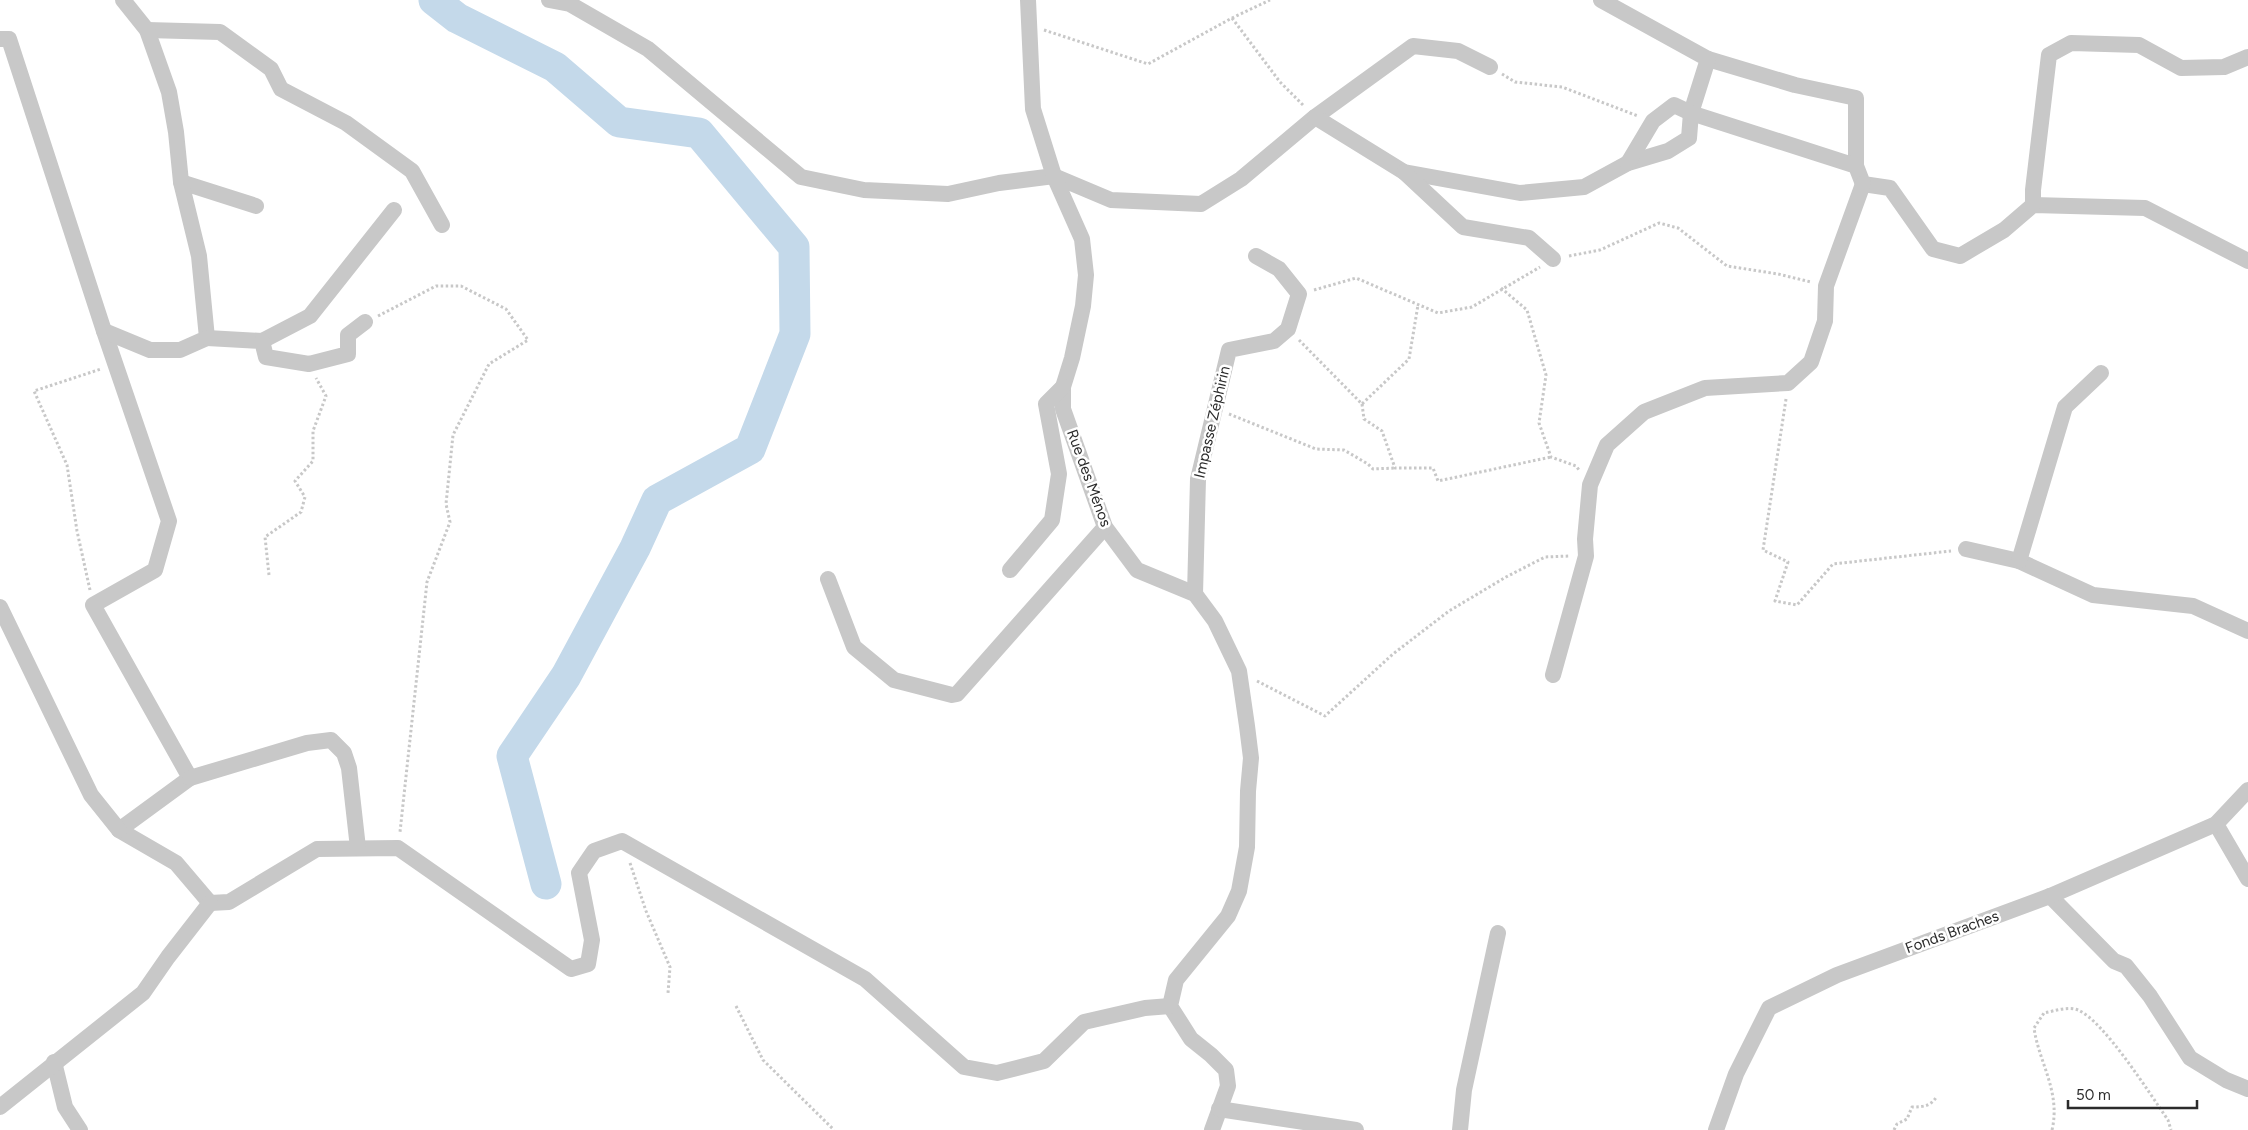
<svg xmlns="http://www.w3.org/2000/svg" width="2248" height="1130" font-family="Figtree,sans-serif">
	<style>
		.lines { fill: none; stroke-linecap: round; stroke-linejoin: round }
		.river { stroke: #c4d9ea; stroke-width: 31 }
		.path { stroke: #c8c8c8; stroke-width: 3; stroke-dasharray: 2.5 2.5; stroke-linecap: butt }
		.minor { stroke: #c8c8c8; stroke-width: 16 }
		.labels { text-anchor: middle; stroke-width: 5; stroke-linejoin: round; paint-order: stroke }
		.street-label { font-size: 15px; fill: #2b2b2b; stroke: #fff }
	</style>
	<rect width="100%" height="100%" fill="#fff"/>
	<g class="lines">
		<!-- river -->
		<path class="river" d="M 434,0 L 457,18 L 555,67 L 619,122 L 699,133 L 794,247 L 795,334 L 750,449 L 657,500 L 635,548 L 566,676 L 512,756 L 546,884"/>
		<!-- path -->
		<g class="path">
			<path d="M 1232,18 L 1280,82 L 1304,106"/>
			<path d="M 1044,30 L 1148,64 L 1232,18 L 1270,0"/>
			<path d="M 1502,74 L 1515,82 L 1562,87 L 1638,116"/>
			<path d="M 1569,256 L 1600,250 L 1659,223 L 1678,228 L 1727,266 L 1778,274 L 1811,282"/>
			<path d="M 1501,288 L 1527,310 L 1546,375 L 1539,423 L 1551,457 L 1576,466 L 1579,470"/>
			<path d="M 1314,290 L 1356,278 L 1438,313 L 1472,307 L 1540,267"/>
			<path d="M 378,316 L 436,286 L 461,286 L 506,309 L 528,340 L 489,364 L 453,435 L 446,504 L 450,522 L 427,582 L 400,832"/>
			<path d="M 1299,340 L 1362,404 L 1409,359 L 1418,305"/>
			<path d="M 1786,399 L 1763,550 L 1788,562 L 1775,601 L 1797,605 L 1833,564 L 1951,551"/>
			<path d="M 1362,404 L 1364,419 L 1382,431 L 1395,468 L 1433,468 L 1438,481 L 1551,457"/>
			<path d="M 1229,414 L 1316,449 L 1344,450 L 1368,464 L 1373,469 L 1395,468"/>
			<path d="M 269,575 L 265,537 L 301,512 L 305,497 L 295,481 L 313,461 L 313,431 L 326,396 L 316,378"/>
			<path d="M 90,590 L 77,531 L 67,465 L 34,391 L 101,369"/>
			<path d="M 1257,681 L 1325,716 L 1393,654 L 1449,611 L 1506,577 L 1545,557 L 1569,556"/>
			<path d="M 630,863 L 646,911 L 670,967 L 668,993"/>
			<path d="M 736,1006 L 763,1060 L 834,1130"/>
			<path d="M 1894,1130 L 1897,1124 L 1907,1119 L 1912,1107 C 1924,1107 1931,1106 1937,1096"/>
			<path d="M 2052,1130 C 2061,1092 2039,1063 2034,1028 L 2044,1013 C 2054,1011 2068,1006 2078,1010 C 2104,1021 2150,1094 2168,1120 L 2171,1130"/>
		</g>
		<!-- minor -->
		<g class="minor">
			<path d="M 549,0 L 570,4 L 648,49 L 801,177 L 864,190 L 948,194 L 999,183 L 1054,176 L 1111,200 L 1201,204 L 1241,179 L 1315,117 L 1413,46 L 1458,51 L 1490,67"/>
			<path d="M 1028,0 L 1033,109 L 1054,176 L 1082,239 L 1086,275 L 1083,306 L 1072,358 L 1063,387 L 1063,409 L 1105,527 L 1137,570 L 1195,594 L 1215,621 L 1239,671 L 1247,726 L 1251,758 L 1248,791 L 1247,847 L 1239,891 L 1228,916 L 1176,980 L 1170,1006 L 1191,1039 L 1211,1055 L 1226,1070 L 1228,1086 L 1212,1130"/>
			<path d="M 147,30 L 220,32 L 271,69 L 281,89 L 346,123 L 412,171 L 442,225"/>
			<path d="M 0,39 L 9,39 L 104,331 L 169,521 L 155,570 L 93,605 L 190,778 L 119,830 L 176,863 L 210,903 L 229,902 L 317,849 L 398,848 L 571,969 L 588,964 L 592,940 L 579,873 L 594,851 L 622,841 L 865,979 L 964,1067 L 997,1073 L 1044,1061 L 1084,1022 L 1145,1008 L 1170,1006"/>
			<path d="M 1708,59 L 1795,85 L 1856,98 L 1856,166"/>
			<path d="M 1315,117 L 1404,172 L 1520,193 L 1584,187 L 1628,163 L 1668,151 L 1689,138 L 1691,113 L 1708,59 L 1601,0"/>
			<path d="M 1628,163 L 1653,121 L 1674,105 L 1691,113 L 1856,166 L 1863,184 L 1890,188 L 1933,249 L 1960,256 L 2004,230 L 2033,205 L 2145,208 L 2248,261"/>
			<path d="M 1404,172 L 1463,227 L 1529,238 L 1553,259"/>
			<path d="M 181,182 L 256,206"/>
			<path d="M 2033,205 L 2033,190 L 2049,55 L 2071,43 L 2139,45 L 2181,68 L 2224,67 L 2248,57"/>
			<path d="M 104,331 L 150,350 L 180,350 L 207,338 L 199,256 L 181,182 L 176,132 L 169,92 L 147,30 L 123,0"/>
			<path d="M 207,338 L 262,341 L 310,316 L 394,210"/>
			<path d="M 262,341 L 266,357 L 309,364 L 348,354 L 348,335 L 365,322"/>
			<path d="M 1966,549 L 2019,561 L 2093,595 L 2193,606 L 2248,631"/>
			<path d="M 2019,561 L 2065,407 L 2101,373"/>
			<path d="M 1010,570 L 1052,520 L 1059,474 L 1046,404 L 1063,387"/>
			<path d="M 828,579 L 854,647 L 894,680 L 952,695 L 957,694 L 1105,527"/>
			<path d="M 1195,594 L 1198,479 L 1229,350 L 1274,341 L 1288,329 L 1299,294 L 1279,269 L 1256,256"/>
			<path d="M 0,607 L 91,795 L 119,830"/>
			<path d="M 1553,675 L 1586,556 L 1585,539 L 1590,485 L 1607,445 L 1644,412 L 1705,388 L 1788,383 L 1811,362 L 1825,321 L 1826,286 L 1863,184"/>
			<path d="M 190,778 L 307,743 L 331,740 L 344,753 L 349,768 L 358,848"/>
			<path d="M 2216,824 L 2248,879"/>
			<path d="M 2050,896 L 2114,961 L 2126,966 L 2150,996 L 2190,1058 L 2226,1080 L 2248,1089"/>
			<path d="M 54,1062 L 65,1107 L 80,1130"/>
			<path d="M 0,1107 L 143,993 L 168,957 L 210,903"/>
			<path d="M 1219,1109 L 1356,1130"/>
			<path d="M 1460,1130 L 1464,1090 L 1498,933"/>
			<path d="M 1716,1130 L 1736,1074 L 1769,1008 L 1837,975 L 2050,896 L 2216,824 L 2248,790"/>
		</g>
	</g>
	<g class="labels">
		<!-- street labels -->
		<g class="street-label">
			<text transform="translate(1212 422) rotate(-77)" y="5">Impasse Zéphirin</text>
			<text transform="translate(1089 478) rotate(70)" y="5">Rue des Ménos</text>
			<text transform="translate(1952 932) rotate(-20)" y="5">Fonds Braches</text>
		</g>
	</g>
	<!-- scale -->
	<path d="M2068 1100v8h129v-8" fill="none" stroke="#2b2b2b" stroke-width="2.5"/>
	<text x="2076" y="1100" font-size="15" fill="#2b2b2b" stroke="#ffffff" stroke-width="4" paint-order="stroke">50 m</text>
</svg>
